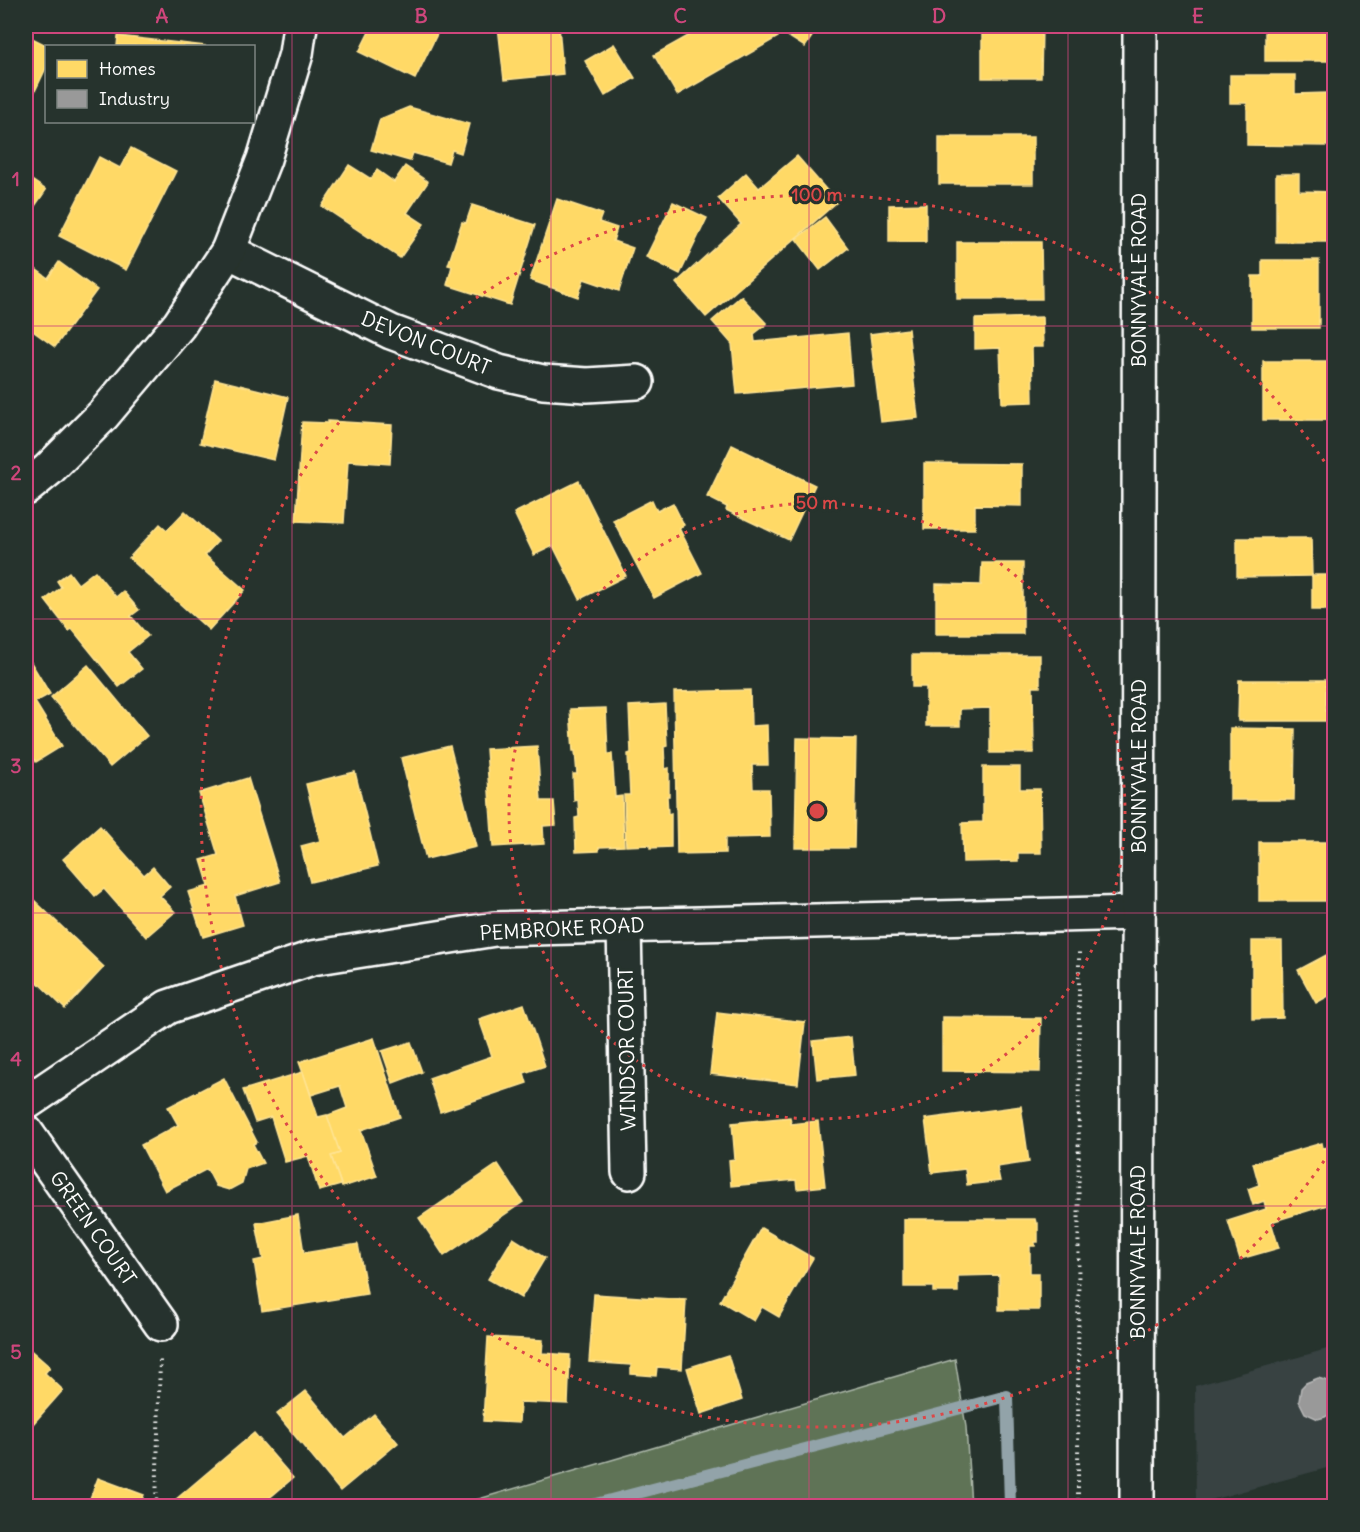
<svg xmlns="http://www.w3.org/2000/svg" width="1360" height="1532" font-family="Delius,sans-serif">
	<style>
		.built { fill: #374242 }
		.green { fill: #5e7357; stroke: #aeb9ab; stroke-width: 1.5 }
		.homes { fill: #ffd966; stroke: #ffe494; stroke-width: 1.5 }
		.industry { fill: #999; stroke: #b8b8b8; stroke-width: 1.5 }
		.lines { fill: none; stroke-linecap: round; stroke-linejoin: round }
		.stream { stroke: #92a3a9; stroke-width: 12 }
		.minor-casing { stroke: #fff; stroke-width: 38 }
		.path { stroke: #fff; stroke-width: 4; stroke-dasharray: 1.5 4.5; stroke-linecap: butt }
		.minor { stroke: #26332d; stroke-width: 33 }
		.grid { fill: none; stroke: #ce467c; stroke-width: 1.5; stroke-opacity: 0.55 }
		.ring { fill: none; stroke: #dc4848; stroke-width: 3; stroke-dasharray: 3 6 }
		.labels { text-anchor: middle; stroke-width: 6; stroke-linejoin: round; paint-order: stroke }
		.street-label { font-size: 20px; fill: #fff; stroke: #26332d }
		.centre { fill: #dc4848; stroke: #26332d; stroke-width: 3 }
		.ring-label { font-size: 18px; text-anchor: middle; font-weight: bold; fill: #dc4848; stroke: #26332d; stroke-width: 6; stroke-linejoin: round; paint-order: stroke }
		.neatline { fill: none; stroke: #ce467c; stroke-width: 2 }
		.grid-label { font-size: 20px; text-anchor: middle; font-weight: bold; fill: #ce467c }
	</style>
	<rect width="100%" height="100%" fill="#26332d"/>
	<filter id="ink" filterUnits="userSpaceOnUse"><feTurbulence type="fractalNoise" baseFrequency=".0167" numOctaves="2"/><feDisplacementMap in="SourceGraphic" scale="12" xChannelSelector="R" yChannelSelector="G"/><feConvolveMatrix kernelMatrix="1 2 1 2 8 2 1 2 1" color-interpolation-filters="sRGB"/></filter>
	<g filter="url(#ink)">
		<!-- built -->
		<path class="built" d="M 1334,1347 L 1334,1466 L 1196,1504 L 1195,1386 Z"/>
		<!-- green -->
		<path class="green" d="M 955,1359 L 966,1427 L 971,1506 L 455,1506 Z"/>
		<!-- homes -->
		<g class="homes">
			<path d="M 372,26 L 441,26 L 415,79 L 359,52 Z"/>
			<path d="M 498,26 L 559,26 L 563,74 L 504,80 Z"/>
			<path d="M 706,26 L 771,26 L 778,37 L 677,95 L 654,55 Z"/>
			<path d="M 777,26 L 819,26 L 805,47 L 775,28 Z"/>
			<path d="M 982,26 L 1042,26 L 1041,78 L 982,78 Z"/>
			<path d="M 1276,26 L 1334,26 L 1334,61 L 1265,61 L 1265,30 L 1276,29 Z"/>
			<path d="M 26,35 L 48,46 L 46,68 L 26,110 Z"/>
			<path d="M 118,36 L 206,46 L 117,46 Z"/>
			<path d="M 614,44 L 635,78 L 605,96 L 585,61 Z"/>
			<path d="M 1230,75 L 1295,75 L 1295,94 L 1327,93 L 1327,146 L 1247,145 L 1247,103 L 1230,103 Z"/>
			<path d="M 409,107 L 469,124 L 461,153 L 452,150 L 448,163 L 413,153 L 410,161 L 371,150 L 380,119 Z"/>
			<rect x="939" y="137" width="94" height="47"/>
			<path d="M 131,148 L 176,171 L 126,270 L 59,236 L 99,157 L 120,168 Z"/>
			<path d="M 797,156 L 837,202 L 706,317 L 676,283 L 741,224 L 718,198 L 746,173 L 759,188 Z"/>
			<path d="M 349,165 L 371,179 L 377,170 L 394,182 L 405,166 L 428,182 L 407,213 L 424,224 L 400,258 L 322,206 Z"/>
			<path d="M 1276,174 L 1299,174 L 1299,191 L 1334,192 L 1334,242 L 1276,242 Z"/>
			<path d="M 26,176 L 46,190 L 26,219 Z"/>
			<path d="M 557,199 L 602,214 L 599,222 L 617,228 L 613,241 L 633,248 L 619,291 L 584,279 L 578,297 L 530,280 Z"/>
			<path d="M 673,202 L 707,218 L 680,274 L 646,257 Z"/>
			<path d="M 926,204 L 926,242 L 889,242 L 889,205 Z"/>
			<path d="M 472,205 L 535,225 L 510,305 L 447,285 L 452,266 L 448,265 L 462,222 L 466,223 Z"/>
			<path d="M 825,217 L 848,248 L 820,270 L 796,239 Z"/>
			<path d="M 957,242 L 1041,242 L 1042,299 L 957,299 Z"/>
			<path d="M 1262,260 L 1319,260 L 1319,328 L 1252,328 L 1252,276 L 1262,276 Z"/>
			<path d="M 26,262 L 48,278 L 59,262 L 97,290 L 55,347 L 26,326 Z"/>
			<path d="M 1330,270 L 1334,270 L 1334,299 L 1332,300 Z"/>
			<path d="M 741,296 L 767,324 L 754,334 L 755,342 L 848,333 L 852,384 L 737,394 L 732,344 L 712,321 Z"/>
			<path d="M 1042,317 L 1043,347 L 1032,347 L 1033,402 L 1002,403 L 1000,348 L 975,349 L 975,319 Z"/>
			<path d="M 908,329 L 918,418 L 881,422 L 870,334 Z"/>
			<rect x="1263" y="361" width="71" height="59"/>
			<path d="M 215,379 L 288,397 L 274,460 L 200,443 Z"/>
			<path d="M 328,421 L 392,425 L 390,464 L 348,461 L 344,523 L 296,521 L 302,422 L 328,423 Z"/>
			<path d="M 732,445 L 815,485 L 789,540 L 726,510 L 727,507 L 707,497 Z"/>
			<path d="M 924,463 L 1022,464 L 1022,506 L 975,505 L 975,529 L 924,529 Z"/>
			<path d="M 579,481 L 626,576 L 580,599 L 553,546 L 534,555 L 514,513 Z"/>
			<path d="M 652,500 L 657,511 L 673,503 L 684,525 L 679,528 L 702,573 L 654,598 L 613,520 Z"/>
			<path d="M 185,511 L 218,541 L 205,555 L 245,590 L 209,630 L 129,558 L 160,524 L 167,530 Z"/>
			<path d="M 1237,538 L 1311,538 L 1312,576 L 1237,577 Z"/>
			<path d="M 982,563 L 1023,563 L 1023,634 L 936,634 L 936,584 L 981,585 Z"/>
			<path d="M 95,571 L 116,597 L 123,591 L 139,610 L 131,616 L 148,636 L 128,652 L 142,669 L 119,687 L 72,629 L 69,631 L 45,600 L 61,587 L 57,581 L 69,572 L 78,584 Z"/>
			<rect x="1312" y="575" width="22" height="35"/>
			<path d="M 26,654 L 50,694 L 35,702 L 62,746 L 36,762 L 26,746 Z"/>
			<path d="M 912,655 L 1040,655 L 1040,687 L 1033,687 L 1034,753 L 990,753 L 990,708 L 960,709 L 960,726 L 926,726 L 926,687 L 912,687 Z"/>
			<path d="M 88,665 L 147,736 L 110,767 L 51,697 Z"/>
			<path d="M 1239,680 L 1326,680 L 1326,721 L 1238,721 Z"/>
			<path d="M 750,690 L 751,726 L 767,725 L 768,765 L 752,765 L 753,789 L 769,789 L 770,837 L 725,838 L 725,853 L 677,854 L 674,692 Z"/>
			<path d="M 665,704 L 667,746 L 664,747 L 665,769 L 669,768 L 669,796 L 667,796 L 668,814 L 671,813 L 671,847 L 650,848 L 650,845 L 626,846 L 624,795 L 630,795 L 628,754 L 631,753 L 629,706 Z"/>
			<path d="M 606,708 L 608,754 L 612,754 L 615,797 L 622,796 L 624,846 L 599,847 L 599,851 L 576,852 L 575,818 L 579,817 L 578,800 L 574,801 L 573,774 L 577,774 L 575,751 L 573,751 L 570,709 Z"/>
			<path d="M 1230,728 L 1295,729 L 1294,800 L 1230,800 Z"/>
			<path d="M 797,738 L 856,739 L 854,848 L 795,848 Z"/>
			<path d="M 450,746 L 476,847 L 426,859 L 401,758 Z"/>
			<path d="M 537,746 L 541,801 L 554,801 L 556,825 L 543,826 L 544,844 L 493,847 L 486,749 Z"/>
			<path d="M 983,767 L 1020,767 L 1020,789 L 1040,789 L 1041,853 L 1018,853 L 1018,861 L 963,862 L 962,823 L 983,822 Z"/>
			<path d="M 355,772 L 378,866 L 310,882 L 301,846 L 320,841 L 306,784 Z"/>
			<path d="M 248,778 L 280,882 L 235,896 L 243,925 L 203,937 L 188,892 L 209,886 L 201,860 L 218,855 L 199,793 Z"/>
			<path d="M 100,826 L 144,875 L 153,867 L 170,887 L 160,896 L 175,912 L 146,937 L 104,889 L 95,896 L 63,859 Z"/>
			<rect x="1259" y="842" width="75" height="59"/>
			<path d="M 34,900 L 104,967 L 65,1009 L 26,971 L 26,908 Z"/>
			<path d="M 1252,941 L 1282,941 L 1283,1018 L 1252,1019 Z"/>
			<path d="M 1334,951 L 1334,993 L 1316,1003 L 1298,970 Z"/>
			<path d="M 524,1004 L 545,1066 L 524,1073 L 527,1083 L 440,1112 L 429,1078 L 492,1056 L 479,1019 Z"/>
			<path d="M 717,1012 L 805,1022 L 798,1084 L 710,1074 Z"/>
			<path d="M 942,1017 L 1041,1018 L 1040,1072 L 942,1071 Z"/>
			<path d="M 851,1037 L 855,1075 L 817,1079 L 813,1041 Z"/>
			<path d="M 374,1038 L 400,1117 L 361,1130 L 377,1176 L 342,1187 L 331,1156 L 340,1153 L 326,1116 L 347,1108 L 340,1086 L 311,1095 L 299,1062 Z"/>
			<path d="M 411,1042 L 422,1072 L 393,1083 L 382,1051 Z"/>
			<path d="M 303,1072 L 318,1117 L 327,1115 L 340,1153 L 331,1156 L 341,1185 L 319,1191 L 308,1156 L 285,1162 L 271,1117 L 255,1122 L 243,1090 Z"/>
			<path d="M 224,1078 L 257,1142 L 253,1144 L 263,1163 L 246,1169 L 242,1183 L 229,1190 L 216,1186 L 207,1169 L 165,1191 L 141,1145 L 178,1125 L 168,1107 Z"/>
			<path d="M 1021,1106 L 1029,1162 L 997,1167 L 1000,1181 L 967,1185 L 965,1169 L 932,1173 L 925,1119 Z"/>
			<path d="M 790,1117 L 791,1124 L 818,1121 L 825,1186 L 797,1189 L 796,1180 L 731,1186 L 729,1160 L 735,1159 L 732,1123 Z"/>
			<path d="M 1322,1143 L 1323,1148 L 1329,1147 L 1334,1149 L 1334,1172 L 1330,1174 L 1334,1189 L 1334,1203 L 1271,1222 L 1279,1248 L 1240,1259 L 1228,1221 L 1266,1209 L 1264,1201 L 1253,1205 L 1248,1189 L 1259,1185 L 1253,1163 Z"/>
			<path d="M 498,1164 L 523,1202 L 444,1256 L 419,1218 Z"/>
			<path d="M 298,1215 L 304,1253 L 358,1244 L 367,1294 L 262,1311 L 254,1261 L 263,1259 L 256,1223 Z"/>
			<path d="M 904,1219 L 1035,1219 L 1036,1223 L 1038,1223 L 1038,1242 L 1035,1242 L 1035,1246 L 1030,1246 L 1030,1273 L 1039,1273 L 1039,1310 L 999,1310 L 999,1275 L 958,1276 L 958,1292 L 933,1292 L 933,1287 L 904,1287 Z"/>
			<path d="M 761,1228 L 813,1258 L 779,1317 L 762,1307 L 754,1321 L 720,1301 Z"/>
			<path d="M 513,1238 L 545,1258 L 521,1298 L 488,1279 Z"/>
			<path d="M 594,1294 L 686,1300 L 682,1369 L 657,1367 L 656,1376 L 631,1374 L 631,1365 L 589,1362 Z"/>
			<path d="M 488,1337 L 543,1340 L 542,1353 L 570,1355 L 568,1404 L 520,1402 L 519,1423 L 483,1421 Z"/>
			<path d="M 26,1346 L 50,1367 L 45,1373 L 63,1390 L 33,1424 L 26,1418 Z"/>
			<path d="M 728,1355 L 742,1400 L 701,1414 L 687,1368 Z"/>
			<path d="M 306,1391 L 345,1438 L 374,1414 L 398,1443 L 340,1491 L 277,1414 Z"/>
			<path d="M 254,1433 L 293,1478 L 260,1506 L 180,1506 L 175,1500 Z"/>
			<path d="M 98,1478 L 144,1495 L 139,1506 L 87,1506 Z"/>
		</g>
		<!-- industry -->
		<path class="industry" d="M 1318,1378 L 1331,1382 L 1334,1386 L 1334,1411 L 1325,1417 L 1318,1419 L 1305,1413 L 1299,1401 L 1301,1388 L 1306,1383 Z"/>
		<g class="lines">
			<!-- stream -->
			<path class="stream" d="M 588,1506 L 1007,1396 L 1010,1506"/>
			<defs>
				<g id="minor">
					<path d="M 228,251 L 391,332 L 499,372 L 543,382 L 587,385 L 637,382"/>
					<path d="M 26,488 L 48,470 L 103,415 L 179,325 L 228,251 L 264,159 L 296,54 L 300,26"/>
					<path d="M 624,926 L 629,1172"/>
					<path d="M 26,1103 L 168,1007 L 312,958 L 495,929 L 1138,913"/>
					<path d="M 26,1132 L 161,1324"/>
					<path d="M 1137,1506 L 1140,26"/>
				</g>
			</defs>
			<!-- minor casing -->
			<use href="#minor" class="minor-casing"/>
			<!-- path -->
			<g class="path">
				<path d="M 156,1506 L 160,1360"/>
				<path d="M 1078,1506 L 1079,952"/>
			</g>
			<!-- minor -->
			<use href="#minor" class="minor"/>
		</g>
	</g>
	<!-- grid -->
	<path class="grid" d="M 292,26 L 292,1506M 551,26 L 551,1506M 809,26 L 809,1506M 1068,26 L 1068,1506M 26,326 L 1334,326M 26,619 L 1334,619M 26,913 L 1334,913M 26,1206 L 1334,1206"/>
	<!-- distance rings -->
	<g class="ring">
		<circle cx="817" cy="811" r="308"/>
		<path d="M1334 1146A616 616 0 1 1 1334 476"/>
	</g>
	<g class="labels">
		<!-- street labels -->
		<g class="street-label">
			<text transform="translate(1139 280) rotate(-90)" y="7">BONNYVALE ROAD</text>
			<text transform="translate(426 343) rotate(22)" y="7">DEVON COURT</text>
			<text transform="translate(1139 766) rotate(-90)" y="7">BONNYVALE ROAD</text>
			<text transform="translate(562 929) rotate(-3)" y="7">PEMBROKE ROAD</text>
			<text transform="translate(627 1049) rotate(-91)" y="7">WINDSOR COURT</text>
			<text transform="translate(93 1228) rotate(55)" y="7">GREEN COURT</text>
			<text transform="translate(1138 1252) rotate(-90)" y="7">BONNYVALE ROAD</text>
		</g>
	</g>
	<circle cx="817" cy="811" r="9" class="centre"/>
	<g class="ring-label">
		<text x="817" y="201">100 m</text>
		<text x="817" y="509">50 m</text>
	</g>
	<!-- margin -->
	<rect width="1360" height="1532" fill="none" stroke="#26332d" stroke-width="66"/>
	<!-- legend -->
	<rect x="45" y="45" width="210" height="78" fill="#26332d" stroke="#7d8581" stroke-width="1.5"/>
	<rect x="57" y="60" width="30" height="18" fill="#ffd966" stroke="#7d8581" stroke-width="1.5"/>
	<text x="99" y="75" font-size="18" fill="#ffffff">Homes</text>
	<rect x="57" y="90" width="30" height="18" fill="#999999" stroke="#7d8581" stroke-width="1.5"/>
	<text x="99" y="105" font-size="18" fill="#ffffff">Industry</text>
	<rect x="33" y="33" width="1294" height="1466" class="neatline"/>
	<g class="grid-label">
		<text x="162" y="23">A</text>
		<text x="421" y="23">B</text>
		<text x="680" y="23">C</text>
		<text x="939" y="23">D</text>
		<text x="1198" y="23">E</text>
		<text x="16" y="186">1</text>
		<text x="16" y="480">2</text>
		<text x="16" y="773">3</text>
		<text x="16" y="1066">4</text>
		<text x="16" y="1359">5</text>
	</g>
</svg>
